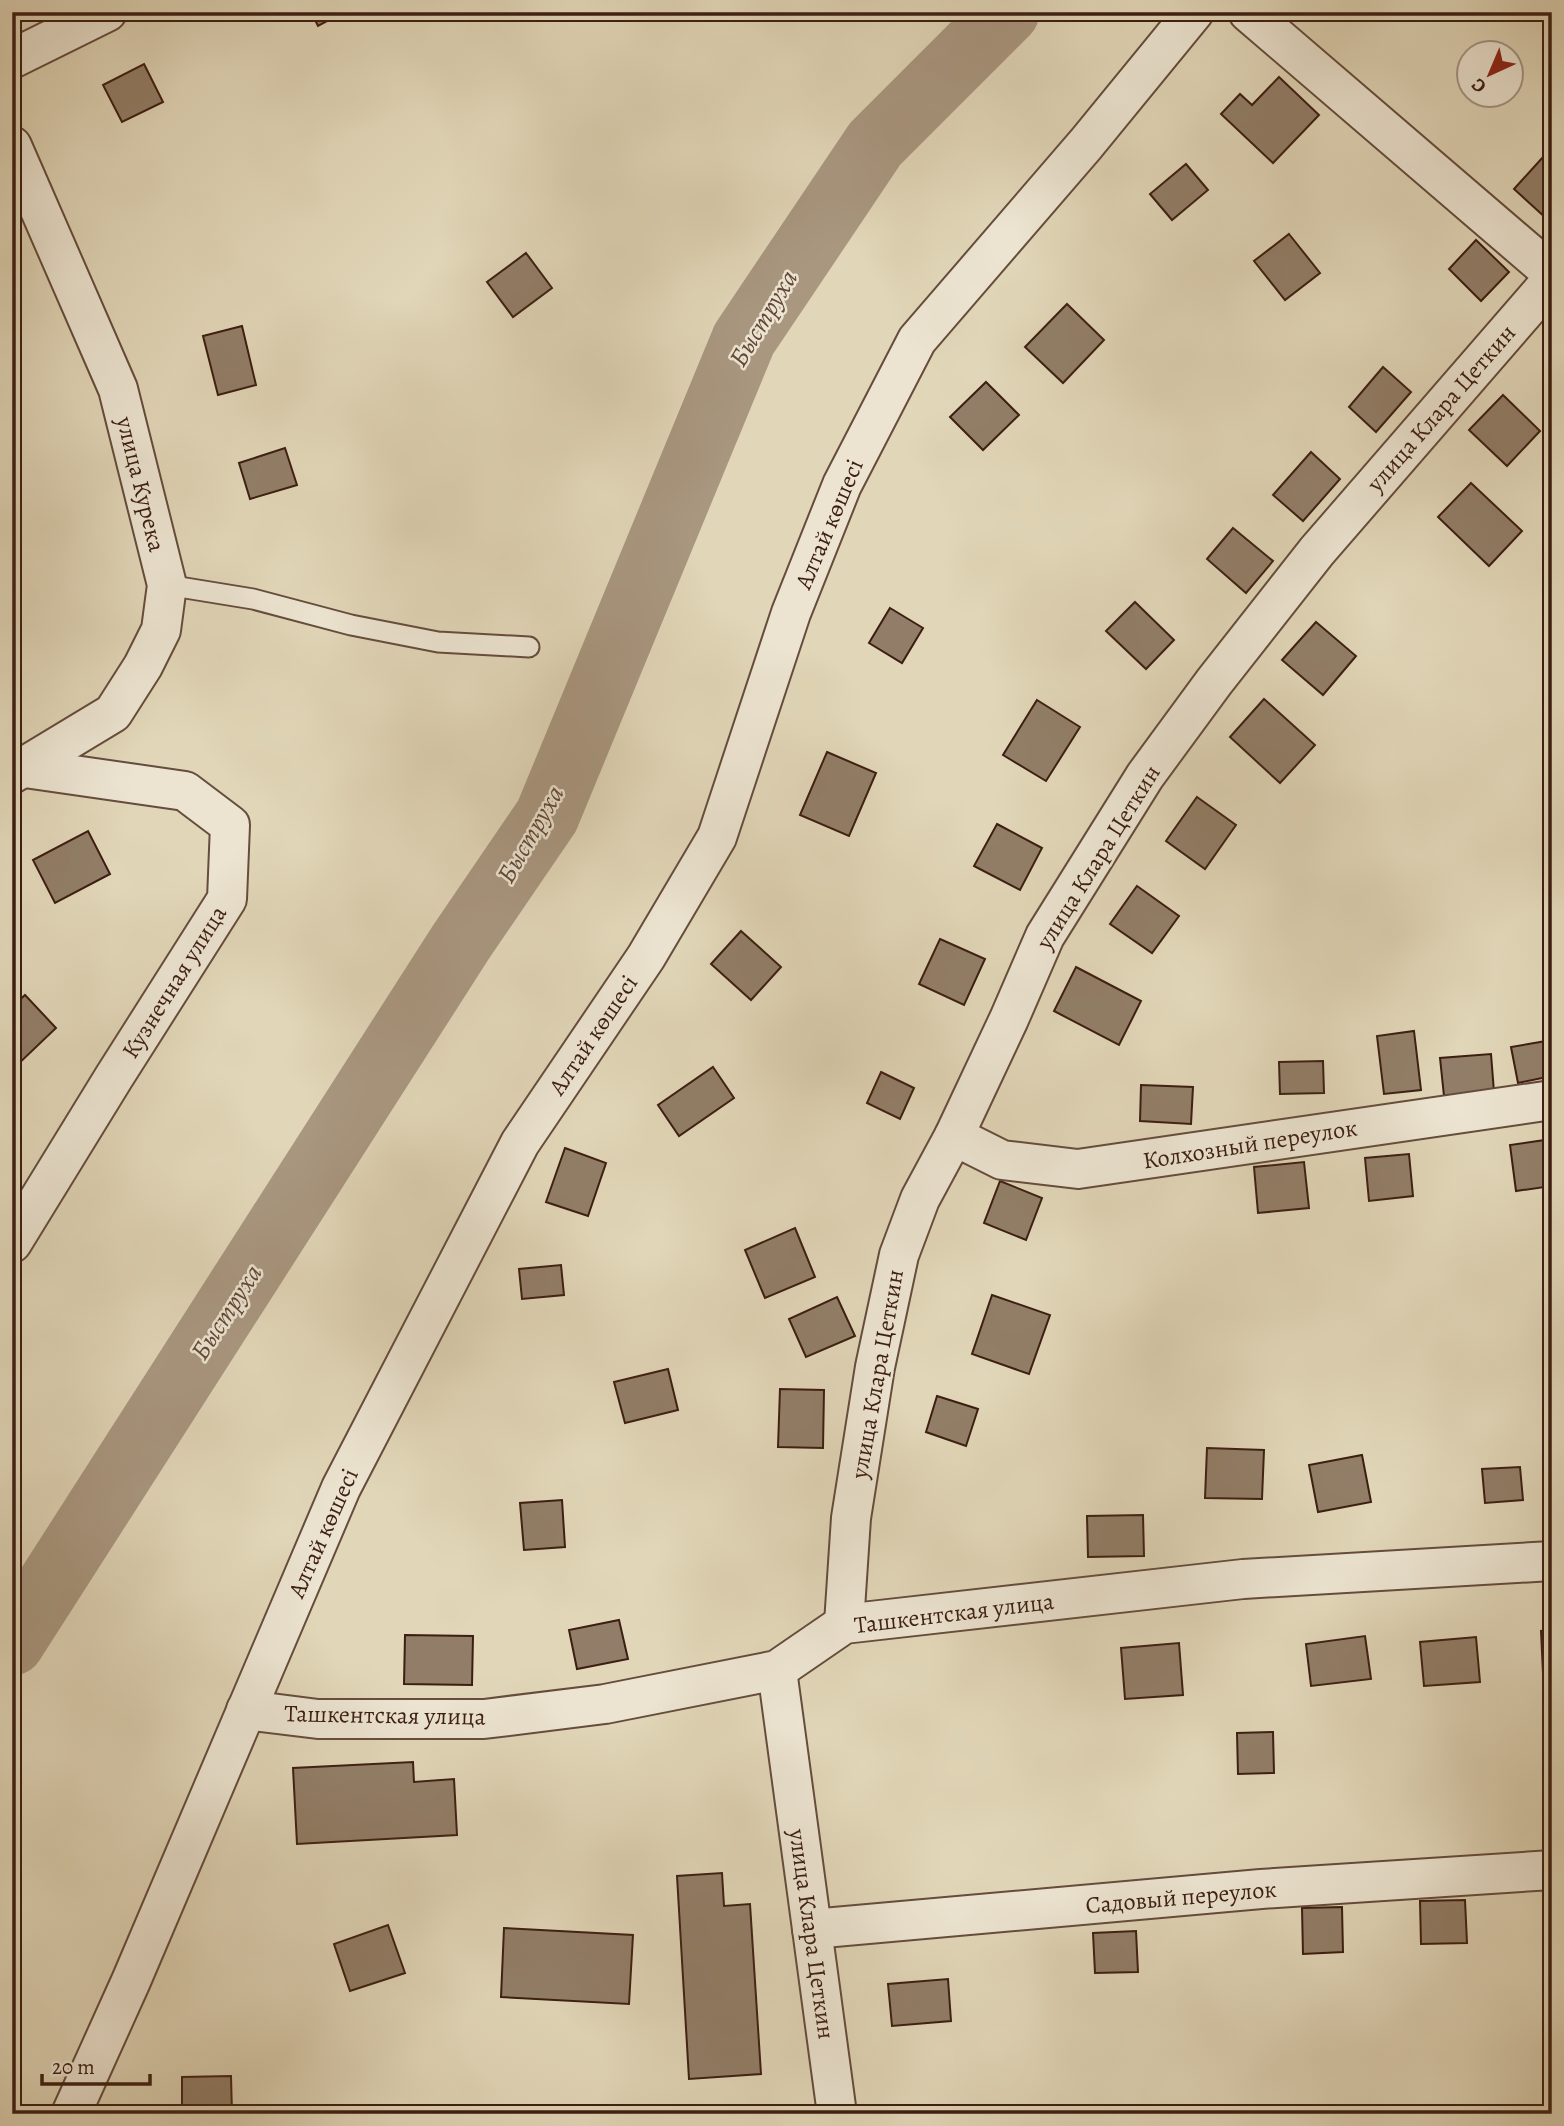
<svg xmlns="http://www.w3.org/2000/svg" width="1564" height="2126" font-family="Alegreya,serif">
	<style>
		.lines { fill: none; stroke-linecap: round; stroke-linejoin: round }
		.river { stroke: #a99780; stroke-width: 65 }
		.building { fill: #927e68; stroke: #3c1e12; stroke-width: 2 }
		.lane-casing { stroke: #654c3c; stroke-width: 23 }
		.street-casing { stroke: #654c3c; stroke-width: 42 }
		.lane { stroke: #ece4d1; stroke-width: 19 }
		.street { stroke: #ece4d1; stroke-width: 38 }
		.labels { text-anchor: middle; stroke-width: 5; stroke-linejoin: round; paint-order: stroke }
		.street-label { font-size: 24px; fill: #3c1e12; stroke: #ece4d1 }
		.water-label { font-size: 26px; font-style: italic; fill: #624838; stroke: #ece4d1 }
	</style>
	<rect width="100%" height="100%" fill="#e1d6b8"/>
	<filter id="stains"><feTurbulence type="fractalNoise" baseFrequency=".00286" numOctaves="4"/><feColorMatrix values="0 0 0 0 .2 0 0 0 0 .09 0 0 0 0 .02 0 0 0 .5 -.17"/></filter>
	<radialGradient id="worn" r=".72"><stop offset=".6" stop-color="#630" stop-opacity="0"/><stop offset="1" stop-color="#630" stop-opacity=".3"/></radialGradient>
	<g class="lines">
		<!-- river -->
		<path class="river" d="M 12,1643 L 461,942 L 547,816 L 744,339 L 875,144 L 1007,12"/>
	</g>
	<!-- building -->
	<g class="building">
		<path d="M 311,12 L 344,12 L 318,26 Z"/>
		<path d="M 144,64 L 163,102 L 122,122 L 103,85 Z"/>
		<path d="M 1279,77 L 1319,115 L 1273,163 L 1221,114 L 1240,94 L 1252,105 Z"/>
		<path d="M 1544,156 L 1552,163 L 1552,217 L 1548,220 L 1514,189 Z"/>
		<path d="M 1186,164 L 1208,190 L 1172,220 L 1150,194 Z"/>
		<path d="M 1289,234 L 1320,273 L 1285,300 L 1254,261 Z"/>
		<path d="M 1476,240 L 1509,272 L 1481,301 L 1449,269 Z"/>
		<path d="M 526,253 L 552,288 L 513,317 L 487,282 Z"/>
		<path d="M 1067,304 L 1104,340 L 1063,383 L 1025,347 Z"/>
		<path d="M 242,326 L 256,385 L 218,395 L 203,336 Z"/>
		<path d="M 1383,367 L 1411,392 L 1376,432 L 1349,407 Z"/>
		<path d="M 986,382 L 1019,415 L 983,450 L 950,417 Z"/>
		<path d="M 1503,395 L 1540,431 L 1507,466 L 1469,430 Z"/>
		<path d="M 285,448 L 297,485 L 250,499 L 239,463 Z"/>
		<path d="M 1311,452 L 1340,479 L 1303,521 L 1273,495 Z"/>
		<path d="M 1471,483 L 1522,531 L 1489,566 L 1438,517 Z"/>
		<path d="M 1233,528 L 1273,561 L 1246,593 L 1207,559 Z"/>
		<path d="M 1135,602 L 1174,640 L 1146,669 L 1106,631 Z"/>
		<path d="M 890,608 L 923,628 L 902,663 L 869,643 Z"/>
		<path d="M 1316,622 L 1356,656 L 1323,695 L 1282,660 Z"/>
		<path d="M 1264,699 L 1315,745 L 1280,783 L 1230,737 Z"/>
		<path d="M 1037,700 L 1080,727 L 1046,781 L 1003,755 Z"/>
		<path d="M 827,752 L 876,773 L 849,836 L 800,815 Z"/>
		<path d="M 1197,797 L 1236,825 L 1205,869 L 1166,841 Z"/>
		<path d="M 997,824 L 1042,848 L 1020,890 L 974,866 Z"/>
		<path d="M 88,831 L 110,874 L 55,903 L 33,860 Z"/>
		<path d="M 1137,886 L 1179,916 L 1152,953 L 1110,924 Z"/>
		<path d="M 741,931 L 781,967 L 751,1000 L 711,964 Z"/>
		<path d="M 940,939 L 985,959 L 964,1005 L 919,984 Z"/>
		<path d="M 1076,967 L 1141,1001 L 1119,1045 L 1054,1011 Z"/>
		<path d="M 25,995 L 56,1028 L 12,1070 L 12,1007 Z"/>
		<path d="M 1414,1031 L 1421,1090 L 1384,1094 L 1377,1036 Z"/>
		<path d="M 1552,1040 L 1552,1076 L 1518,1083 L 1511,1047 Z"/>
		<path d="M 1491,1054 L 1494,1092 L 1444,1096 L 1440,1058 Z"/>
		<path d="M 1323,1061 L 1324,1093 L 1280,1094 L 1279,1062 Z"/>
		<path d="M 713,1067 L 734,1098 L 679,1136 L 658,1105 Z"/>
		<path d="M 881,1072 L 914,1088 L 900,1119 L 867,1103 Z"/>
		<path d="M 1141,1085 L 1193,1087 L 1191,1124 L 1140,1121 Z"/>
		<path d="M 1552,1139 L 1552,1186 L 1516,1191 L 1510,1145 Z"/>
		<path d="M 565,1148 L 606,1163 L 588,1216 L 546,1202 Z"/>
		<path d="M 1409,1154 L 1413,1196 L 1369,1201 L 1365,1158 Z"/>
		<path d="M 1304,1162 L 1309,1208 L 1258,1213 L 1254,1167 Z"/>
		<path d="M 1000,1181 L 1042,1198 L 1026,1240 L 984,1223 Z"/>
		<path d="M 795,1228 L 815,1277 L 765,1298 L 745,1250 Z"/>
		<path d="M 561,1265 L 564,1295 L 522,1299 L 519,1269 Z"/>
		<path d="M 992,1295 L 1050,1315 L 1029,1374 L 972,1354 Z"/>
		<path d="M 837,1297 L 855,1336 L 806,1357 L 789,1319 Z"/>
		<path d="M 668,1369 L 678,1410 L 625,1423 L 614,1382 Z"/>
		<path d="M 780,1389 L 824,1390 L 823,1448 L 778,1447 Z"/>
		<path d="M 937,1396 L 978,1409 L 966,1446 L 926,1432 Z"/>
		<path d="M 1207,1448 L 1264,1450 L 1262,1499 L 1205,1498 Z"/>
		<path d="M 1362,1455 L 1371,1502 L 1318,1512 L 1309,1465 Z"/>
		<path d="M 1520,1467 L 1523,1500 L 1485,1503 L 1482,1469 Z"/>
		<path d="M 562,1500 L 565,1547 L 524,1550 L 520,1503 Z"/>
		<path d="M 1143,1515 L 1144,1556 L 1088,1557 L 1087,1516 Z"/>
		<path d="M 619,1620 L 628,1659 L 577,1669 L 569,1630 Z"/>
		<path d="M 1552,1630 L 1552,1673 L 1543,1673 L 1541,1631 Z"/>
		<path d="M 405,1635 L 473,1636 L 472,1685 L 404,1684 Z"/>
		<path d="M 1365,1636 L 1371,1679 L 1311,1686 L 1306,1644 Z"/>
		<path d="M 1476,1637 L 1480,1682 L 1424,1686 L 1420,1642 Z"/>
		<path d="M 1179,1643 L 1183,1695 L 1125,1699 L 1121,1648 Z"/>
		<path d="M 1273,1732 L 1274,1773 L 1238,1774 L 1237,1733 Z"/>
		<path d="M 413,1762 L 414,1782 L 454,1779 L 457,1835 L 297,1844 L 293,1768 Z"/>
		<path d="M 722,1873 L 724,1906 L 750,1904 L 761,2074 L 689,2079 L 677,1876 Z"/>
		<path d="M 1552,1890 L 1552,1941 L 1549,1942 L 1546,1891 Z"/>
		<path d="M 1465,1900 L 1467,1943 L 1421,1944 L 1420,1901 Z"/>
		<path d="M 1342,1907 L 1343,1952 L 1303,1954 L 1302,1908 Z"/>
		<path d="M 388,1925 L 405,1973 L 350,1991 L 334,1944 Z"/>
		<path d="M 504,1928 L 633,1935 L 629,2004 L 501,1997 Z"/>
		<path d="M 1136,1931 L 1138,1972 L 1095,1973 L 1093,1933 Z"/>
		<path d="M 948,1979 L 951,2021 L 892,2026 L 888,1984 Z"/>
		<path d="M 231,2076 L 232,2114 L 182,2114 L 182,2077 Z"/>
	</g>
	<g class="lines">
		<defs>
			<path id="lane" d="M 167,585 L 253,599 L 351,625 L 438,642 L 529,647"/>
			<g id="street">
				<path d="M 1248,12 L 1552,273"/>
				<path d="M 12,59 L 107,12"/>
				<path d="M 12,146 L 118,389 L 167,585 L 161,630 L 143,666 L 113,713 L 12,774"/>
				<path d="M 954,1136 L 1002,1160 L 1078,1169 L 1552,1100"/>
				<path d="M 12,1243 L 114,1077 L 227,899 L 230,825 L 185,791 L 25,768"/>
				<path d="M 844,1624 L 851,1518 L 875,1367 L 899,1255 L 920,1199 L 954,1136 L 1009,1019 L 1045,936 L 1145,776 L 1214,682 L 1317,551 L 1552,280"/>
				<path d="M 777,1670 L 837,2114"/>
				<path d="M 246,1710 L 318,1719 L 484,1719 L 605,1704 L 777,1670 L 844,1624 L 1243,1579 L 1552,1561"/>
				<path d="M 812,1929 L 1261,1889 L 1552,1870"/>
				<path d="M 71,2114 L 131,1981 L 341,1488 L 520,1143 L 646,957 L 717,837 L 791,613 L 842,485 L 917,340 L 1086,144 L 1194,12"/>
			</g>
		</defs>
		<!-- lane casing -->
		<use href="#lane" class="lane-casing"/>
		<!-- street casing -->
		<use href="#street" class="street-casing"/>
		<!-- lane -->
		<use href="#lane" class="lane"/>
		<!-- street -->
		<use href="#street" class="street"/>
	</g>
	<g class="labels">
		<!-- street labels -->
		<g class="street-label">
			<text transform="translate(1441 408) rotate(-49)" y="8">улица Клара Цеткин</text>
			<text transform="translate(141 484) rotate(76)" y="8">улица Курека</text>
			<text transform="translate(829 524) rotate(-67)" y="8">Алтай көшесі</text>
			<text transform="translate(1098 857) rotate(-58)" y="8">улица Клара Цеткин</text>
			<text transform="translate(174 982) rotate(-58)" y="8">Кузнечная улица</text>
			<text transform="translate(593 1035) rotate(-56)" y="8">Алтай көшесі</text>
			<text transform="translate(1250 1144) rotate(-9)" y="8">Колхозный переулок</text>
			<text transform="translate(877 1374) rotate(-80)" y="8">улица Клара Цеткин</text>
			<text transform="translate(323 1533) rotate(-66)" y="8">Алтай көшесі</text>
			<text transform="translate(954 1613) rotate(-7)" y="8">Ташкентская улица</text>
			<text transform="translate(385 1715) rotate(1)" y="8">Ташкентская улица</text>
			<text transform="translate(1181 1897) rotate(-5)" y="8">Садовый переулок</text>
			<text transform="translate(812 1934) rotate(82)" y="8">улица Клара Цеткин</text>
		</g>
		<!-- water labels -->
		<g class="water-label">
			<text transform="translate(763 318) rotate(-59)" y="9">Быструха</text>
			<text transform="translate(530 834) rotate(-60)" y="9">Быструха</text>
			<text transform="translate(226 1312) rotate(-57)" y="9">Быструха</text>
		</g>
	</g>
	<!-- margin -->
	<rect width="1564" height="2126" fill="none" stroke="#e1d6b8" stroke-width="42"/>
	<rect x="14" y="14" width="1536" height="2098" fill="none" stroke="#3c1e12" stroke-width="3.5"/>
	<rect x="21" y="21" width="1522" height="2084" fill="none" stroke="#3c1e12" stroke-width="2"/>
	<!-- north arrow -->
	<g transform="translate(1490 74) rotate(224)"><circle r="33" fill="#ece4d1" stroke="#a69585" stroke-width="2"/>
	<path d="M0-5L12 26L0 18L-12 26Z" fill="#8f2418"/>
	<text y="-10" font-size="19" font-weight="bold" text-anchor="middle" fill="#3c1e12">С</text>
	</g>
	<!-- scale -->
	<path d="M42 2074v10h108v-10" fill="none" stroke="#3c1e12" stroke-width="3.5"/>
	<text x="52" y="2074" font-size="21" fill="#3c1e12" stroke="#ece4d1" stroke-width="5" paint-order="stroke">20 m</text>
	<rect width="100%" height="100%" filter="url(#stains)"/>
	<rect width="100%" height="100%" fill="url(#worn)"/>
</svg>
